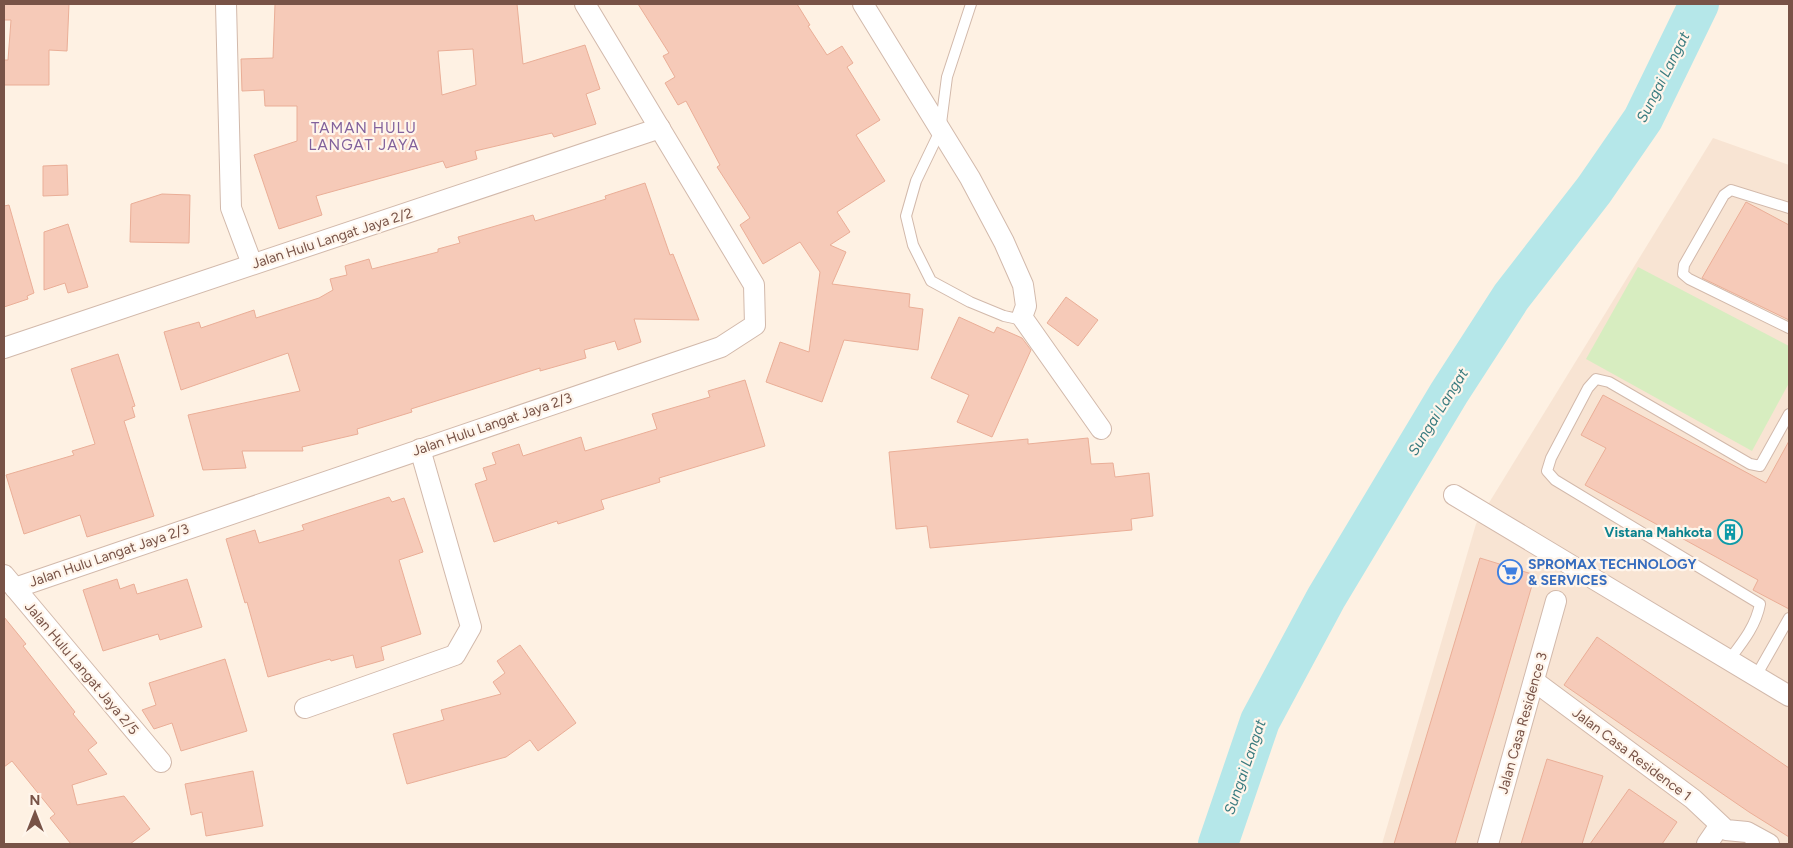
<svg xmlns="http://www.w3.org/2000/svg" width="1793" height="848" font-family="Figtree,sans-serif">
	<style>
		.residential { fill: #f8e4d3 }
		.green { fill: #d7edc0 }
		.lines { fill: none; stroke-linecap: round; stroke-linejoin: round }
		.river { stroke: #b5e7e9; stroke-width: 40 }
		.building { fill: #f6cab8; stroke: #eaae97; fill-rule: evenodd }
		.service-casing { stroke: #d2b9ab; stroke-width: 12 }
		.minor-casing { stroke: #d2b9ab; stroke-width: 22 }
		.service { stroke: #fff; stroke-width: 10 }
		.minor { stroke: #fff; stroke-width: 20 }
		.labels { text-anchor: middle; stroke-width: 4.5; stroke-linejoin: round; paint-order: stroke }
		.street-label { font-size: 14px; fill: #785347; stroke: #fff5eb }
		.culture-label { font-size: 14px; font-weight: bold; fill: #0d838f; stroke: #fff5eb; text-anchor: end }
		.shop-label { font-size: 14px; font-weight: bold; fill: #366cbe; stroke: #fff5eb; text-anchor: start }
		.water-label { font-size: 15px; font-style: italic; fill: #397b7f; stroke: #fff5eb }
		.neighbourhood-label { font-size: 15px; letter-spacing: 1px; fill: #82619c; stroke: #fff5eb }
	</style>
	<rect width="100%" height="100%" fill="#fef1e3"/>
	<!-- residential -->
	<path class="residential" d="M 1713,138 L 1789,165 L 1789,844 L 1382,844 L 1476,524 Z"/>
	<!-- green -->
	<path class="green" d="M 1638,267 L 1789,346 L 1789,383 L 1752,451 L 1586,359 Z"/>
	<g class="lines">
		<!-- river -->
		<path class="river" d="M 1218,844 L 1260,721 L 1326,598 L 1449,393 L 1511,297 L 1594,190 L 1643,119 L 1699,4"/>
	</g>
	<!-- building -->
	<g class="building">
		<path d="M 4,4 L 69,4 L 67,51 L 49,50 L 49,85 L 4,85 L 4,60 L 8,60 L 11,20 L 4,20 Z"/>
		<path d="M 275,4 L 517,4 L 523,64 L 585,45 L 600,89 L 586,94 L 596,124 L 554,137 L 552,133 L 475,151 L 477,159 L 446,168 L 443,161 L 316,196 L 322,215 L 279,229 L 254,155 L 297,141 L 297,106 L 265,106 L 264,90 L 242,91 L 241,59 L 273,58 ZM 473,49 L 476,85 L 442,95 L 438,51 Z"/>
		<path d="M 638,4 L 797,4 L 810,25 L 808,26 L 827,55 L 842,46 L 853,63 L 847,67 L 880,120 L 856,135 L 885,181 L 837,212 L 850,232 L 830,245 L 846,252 L 832,284 L 910,294 L 909,307 L 923,309 L 918,350 L 844,340 L 822,402 L 766,382 L 780,342 L 809,352 L 820,272 L 800,242 L 763,264 L 740,225 L 750,218 L 717,167 L 720,165 L 686,101 L 678,105 L 665,83 L 675,77 L 663,56 L 669,53 Z"/>
		<path d="M 67,165 L 68,195 L 43,196 L 43,166 Z"/>
		<path d="M 645,183 L 670,255 L 673,254 L 699,320 L 634,319 L 641,342 L 618,350 L 615,341 L 584,350 L 586,358 L 540,371 L 540,368 L 411,409 L 412,412 L 357,429 L 358,434 L 302,447 L 303,451 L 242,451 L 246,468 L 203,470 L 188,415 L 300,391 L 288,353 L 181,390 L 164,332 L 199,322 L 201,328 L 254,310 L 256,318 L 319,298 L 333,290 L 330,279 L 347,275 L 345,266 L 369,259 L 372,269 L 438,252 L 438,249 L 460,243 L 458,237 L 533,215 L 535,221 L 606,199 L 605,196 Z"/>
		<path d="M 162,194 L 190,195 L 189,243 L 130,242 L 131,204 Z"/>
		<path d="M 1746,202 L 1789,225 L 1789,320 L 1702,278 Z"/>
		<path d="M 9,205 L 34,293 L 27,296 L 28,299 L 4,307 L 4,206 Z"/>
		<path d="M 68,224 L 88,287 L 68,293 L 65,283 L 44,290 L 44,232 Z"/>
		<path d="M 1066,297 L 1098,320 L 1078,346 L 1047,323 Z"/>
		<path d="M 959,317 L 994,333 L 997,327 L 1022,338 L 1031,350 L 992,437 L 957,422 L 969,395 L 931,378 Z"/>
		<path d="M 118,354 L 135,406 L 132,407 L 135,417 L 124,421 L 154,516 L 87,537 L 80,515 L 24,534 L 6,475 L 74,455 L 72,451 L 95,444 L 71,369 Z"/>
		<path d="M 745,380 L 765,446 L 659,478 L 660,482 L 601,500 L 604,509 L 558,524 L 557,521 L 494,542 L 475,484 L 487,480 L 483,468 L 496,464 L 492,453 L 519,444 L 523,456 L 581,437 L 585,451 L 657,429 L 652,414 L 710,397 L 708,391 Z"/>
		<path d="M 1603,395 L 1766,483 L 1789,441 L 1789,609 L 1753,590 L 1758,580 L 1585,485 L 1606,448 L 1581,435 Z"/>
		<path d="M 1088,438 L 1091,464 L 1113,463 L 1115,477 L 1149,473 L 1153,516 L 1131,519 L 1132,530 L 930,548 L 927,526 L 896,529 L 889,452 L 1028,439 L 1028,444 Z"/>
		<path d="M 389,497 L 392,502 L 404,498 L 423,552 L 399,560 L 421,634 L 381,647 L 384,660 L 356,668 L 353,655 L 331,661 L 330,659 L 268,677 L 247,602 L 245,603 L 226,539 L 255,530 L 259,543 L 304,530 L 302,525 Z"/>
		<path d="M 1480,558 L 1535,575 L 1494,715 L 1455,844 L 1394,844 Z"/>
		<path d="M 117,579 L 120,589 L 134,584 L 137,594 L 187,579 L 202,627 L 160,640 L 158,634 L 103,651 L 83,590 Z"/>
		<path d="M 4,617 L 26,644 L 23,646 L 75,712 L 73,714 L 97,743 L 88,750 L 107,774 L 72,785 L 77,805 L 124,796 L 150,829 L 130,844 L 71,844 L 50,818 L 55,814 L 12,761 L 4,767 Z"/>
		<path d="M 1597,637 L 1789,768 L 1789,837 L 1749,812 L 1564,685 Z"/>
		<path d="M 520,645 L 576,723 L 538,751 L 530,740 L 506,757 L 407,784 L 393,734 L 444,720 L 441,710 L 501,694 L 493,682 L 505,673 L 497,661 Z"/>
		<path d="M 225,659 L 247,731 L 181,751 L 172,723 L 154,729 L 142,710 L 156,705 L 149,683 Z"/>
		<path d="M 1547,759 L 1603,776 L 1582,844 L 1521,844 Z"/>
		<path d="M 253,771 L 263,826 L 206,836 L 202,812 L 191,815 L 185,784 Z"/>
		<path d="M 1629,789 L 1677,822 L 1662,844 L 1590,844 Z"/>
	</g>
	<g class="lines">
		<defs>
			<g id="service">
				<path d="M 971,4 L 947,77 L 940,131 L 916,181 L 906,216 L 913,245 L 931,281 L 970,302 L 1004,316 L 1018,319 L 1022,317"/>
				<path d="M 1789,208 L 1731,190 L 1724,195 L 1684,265 L 1683,274 L 1689,279 L 1789,328"/>
				<path d="M 1729,660 C 1742,643 1756,626 1760,604 L 1555,480 L 1547,471 L 1551,458 L 1588,388 L 1596,379 L 1609,382 L 1750,464 L 1760,466 L 1789,414"/>
				<path d="M 1756,676 L 1789,618"/>
			</g>
			<g id="minor">
				<path d="M 226,4 L 231,208 L 252,264"/>
				<path d="M 863,4 L 970,178 L 1004,242 L 1023,285 L 1026,306 L 1022,317 L 1101,429"/>
				<path d="M 4,348 L 660,128"/>
				<path d="M 1454,495 L 1789,696"/>
				<path d="M 4,575 L 161,762"/>
				<path d="M 15,588 L 721,347 L 755,325 L 754,285 L 585,4"/>
				<path d="M 1534,681 L 1693,799 L 1726,830 L 1747,832 L 1769,844"/>
				<path d="M 305,708 L 455,655 L 471,627 L 420,449"/>
				<path d="M 1488,844 L 1556,601"/>
				<path d="M 1707,844 L 1720,825"/>
			</g>
		</defs>
		<!-- service casing -->
		<use href="#service" class="service-casing"/>
		<!-- minor casing -->
		<use href="#minor" class="minor-casing"/>
		<!-- service -->
		<use href="#service" class="service"/>
		<!-- minor -->
		<use href="#minor" class="minor"/>
	</g>
	<!-- icons -->
	<defs>
		<symbol id="building-ring" viewBox="-11 -11 22 22"><circle r="9.5" fill="#fff5eb" stroke="#0f9aa8" stroke-width="1.5"/><path d="M-4-6H4V6H1V3H-1V6H-4ZM-2.5-4.3h1.7v1.8h-1.7ZM.8-4.3h1.7v1.8H.8ZM-2.5-1h1.7V.8h-1.7ZM.8-1h1.7V.8H.8Z" fill="#0f9aa8"/></symbol>
		<symbol id="supermarket-ring" viewBox="-11 -11 22 22"><circle r="9.5" fill="#fff5eb" stroke="#3f7fe0" stroke-width="1.5"/><path d="M-6-5.5h2.5l.6 2H6L4.5 2H-2.5L-4.4-4H-6ZM-1.5 3.2a1.3 1.3 0 1 0 .1 0ZM3 3.2a1.3 1.3 0 1 0 .1 0Z" fill="#3f7fe0"/></symbol>
	</defs>
	<g fill-rule="evenodd">
		<use href="#building-ring" x="1716" y="518" width="28" height="28"/>
		<use href="#supermarket-ring" x="1496" y="558" width="28" height="28"/>
	</g>
	<g class="labels">
		<!-- street labels -->
		<g class="street-label">
			<text transform="translate(332 238) rotate(-18)" y="5">Jalan Hulu Langat Jaya 2/2</text>
			<text transform="translate(492 424) rotate(-19)" y="5">Jalan Hulu Langat Jaya 2/3</text>
			<text transform="translate(109 555) rotate(-19)" y="5">Jalan Hulu Langat Jaya 2/3</text>
			<text transform="translate(82 668) rotate(50)" y="5">Jalan Hulu Langat Jaya 2/5</text>
			<text transform="translate(1522 723) rotate(-74)" y="5">Jalan Casa Residence 3</text>
			<text transform="translate(1632 754) rotate(37)" y="5">Jalan Casa Residence 1</text>
		</g>
		<!-- culture labels -->
		<g class="culture-label">
			<text x="1712" y="537">Vistana Mahkota</text>
		</g>
		<!-- shop labels -->
		<g class="shop-label">
			<text x="1528" y="569">SPROMAX TECHNOLOGY<tspan x="1528" dy="16">&amp; SERVICES</tspan></text>
		</g>
		<!-- water labels -->
		<g class="water-label">
			<text transform="translate(1663 77) rotate(-63)" y="5">Sungai Langat</text>
			<text transform="translate(1438 412) rotate(-58)" y="5">Sungai Langat</text>
			<text transform="translate(1245 767) rotate(-71)" y="5">Sungai Langat</text>
		</g>
		<!-- neighbourhood labels -->
		<g class="neighbourhood-label">
			<text x="364" y="133">TAMAN HULU<tspan x="364" dy="17">LANGAT JAYA</tspan></text>
		</g>
	</g>
	<!-- border -->
	<rect width="1793" height="848" fill="none" stroke="#785347" stroke-width="10"/>
	<!-- north arrow -->
	<g transform="translate(35 813)" stroke="#fff5eb" stroke-width="4" paint-order="stroke">
	<path d="M0-4L9 19L0 12L-9 19Z" fill="#785347"/>
	<text y="-8" font-size="14" font-weight="bold" text-anchor="middle" fill="#785347">N</text>
	</g>
</svg>
